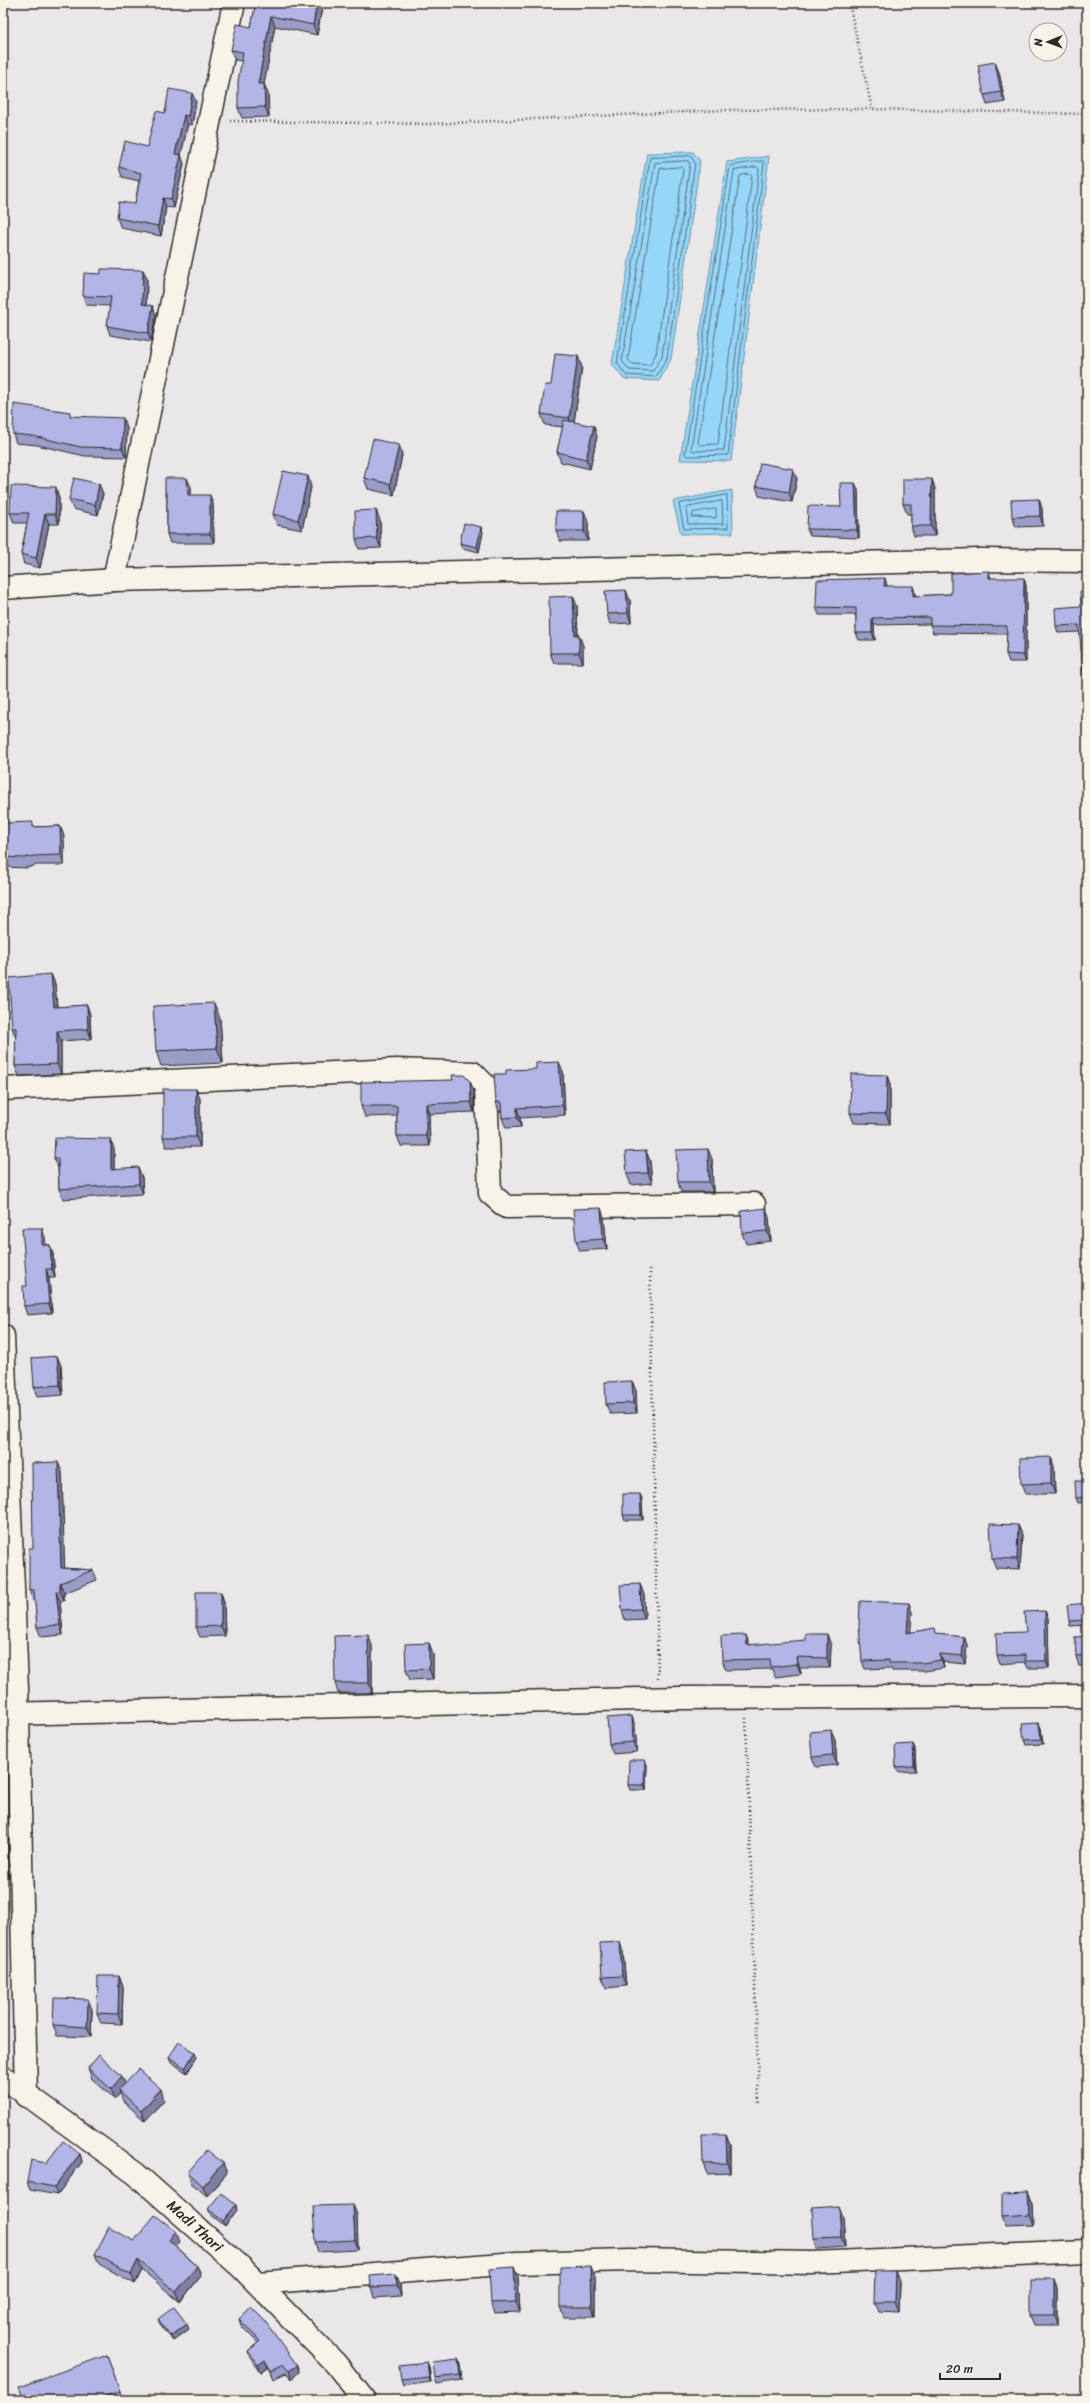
<svg xmlns="http://www.w3.org/2000/svg" width="1090" height="2403" font-family="Sriracha,sans-serif">
	<style>
		.water { fill: #96d6f8; stroke: #6b92a6 }
		.lines { fill: none; stroke-linecap: round; stroke-linejoin: round }
		.shore { stroke: #566f7d; stroke-width: 1 }
		.minor-casing { stroke: #2b2b2b; stroke-width: 25 }
		.secondary-casing { stroke: #2b2b2b; stroke-width: 25 }
		.path { stroke: #2b2b2b; stroke-width: 2.5; stroke-dasharray: 1 3; stroke-linecap: butt }
		.minor { stroke: #f7f3e8; stroke-width: 22 }
		.secondary { stroke: #f7f3e8; stroke-width: 22 }
		.wall { fill: #9b9cc7; stroke: #2b2b2b }
		.shaded-wall { fill: #7e7fa2; stroke: #2b2b2b }
		.building { fill: #b4b5e7; stroke: #2b2b2b }
		.labels { text-anchor: middle; stroke-width: 3; stroke-linejoin: round; paint-order: stroke }
		.street-label { font-size: 15px; fill: #2b2b2b; stroke: #f7f3e8 }
	</style>
	<rect width="100%" height="100%" fill="#eae7e8"/>
	<filter id="ink" filterUnits="userSpaceOnUse"><feTurbulence type="fractalNoise" baseFrequency=".025" numOctaves="2"/><feDisplacementMap in="SourceGraphic" scale="8" xChannelSelector="R" yChannelSelector="G"/><feConvolveMatrix kernelMatrix="1 2 1 2 8 2 1 2 1" color-interpolation-filters="sRGB"/></filter>
	<g filter="url(#ink)">
		<!-- water -->
		<g class="water">
			<path d="M 693,152 L 700,161 L 671,359 L 659,381 L 624,379 L 612,364 L 647,153 Z"/>
			<path d="M 769,156 L 731,461 L 680,460 L 727,162 Z"/>
			<path d="M 732,490 L 733,533 L 681,534 L 673,501 Z"/>
		</g>
		<g class="lines">
			<!-- shore -->
			<g class="shore">
				<path d="M 691,156 L 695,163 L 667,358 L 656,377 L 626,375 L 617,363 L 650,158 Z"/>
				<path d="M 688,161 L 690,164 L 662,356 L 653,371 L 629,370 L 622,361 L 655,163 Z"/>
				<path d="M 763,161 L 764,163 L 728,455 L 687,456 L 685,454 L 730,166 Z"/>
				<path d="M 682,167 L 683,170 L 656,354 L 650,365 L 632,364 L 628,359 L 660,169 Z"/>
				<path d="M 757,167 L 759,169 L 724,450 L 693,451 L 691,449 L 734,171 Z"/>
				<path d="M 750,174 L 752,176 L 718,444 L 700,445 L 698,443 L 740,176 Z"/>
				<path d="M 727,495 L 728,528 L 684,529 L 679,504 Z"/>
				<path d="M 722,501 L 723,524 L 688,524 L 686,508 Z"/>
				<path d="M 716,509 L 716,518 L 692,517 L 693,513 Z"/>
			</g>
			<defs>
				<g id="minor">
					<path d="M 114,580 L 234,3"/>
					<path d="M 3,588 L 114,580 L 982,560 L 1087,561"/>
					<path d="M 3,1089 L 397,1070 L 473,1073 L 486,1086 L 490,1193 L 506,1207 L 754,1204"/>
					<path d="M 3,1336 L 18,1714 L 26,2096"/>
					<path d="M 3,1714 L 681,1698 L 1087,1696"/>
					<path d="M 257,2283 L 516,2263 L 630,2260 L 812,2263 L 1087,2251"/>
				</g>
				<path id="secondary" d="M 3,2077 L 136,2174 L 242,2268 L 336,2364 L 364,2400"/>
			</defs>
			<!-- minor casing -->
			<use href="#minor" class="minor-casing"/>
			<!-- secondary casing -->
			<use href="#secondary" class="secondary-casing"/>
			<!-- path -->
			<g class="path">
				<path d="M 849,3 L 872,109"/>
				<path d="M 230,121 L 430,124 L 725,110 L 872,109 L 1087,114"/>
				<path d="M 650,1269 L 658,1679"/>
				<path d="M 746,1718 L 759,2103"/>
			</g>
			<!-- minor -->
			<use href="#minor" class="minor"/>
			<!-- secondary -->
			<use href="#secondary" class="secondary"/>
		</g>
		<!-- wall -->
		<g class="wall">
			<path d="M 256,3 L 323,3 L 317,35 L 275,26 L 264,84 L 268,94 L 269,117 L 242,118 L 238,108 L 242,61 L 235,60 L 231,50 L 251,27 Z"/>
			<path d="M 999,72 L 1005,102 L 987,105 L 984,95 Z"/>
			<path d="M 196,102 L 192,125 L 188,124 L 181,155 L 184,164 L 174,208 L 166,207 L 161,236 L 121,228 L 117,218 L 135,204 L 139,181 L 122,177 L 119,167 L 147,147 L 165,113 Z"/>
			<path d="M 143,270 L 147,279 L 146,305 L 156,315 L 151,342 L 110,335 L 107,326 L 110,306 L 86,305 L 83,296 L 101,274 Z"/>
			<path d="M 582,367 L 574,422 L 597,436 L 590,469 L 561,462 L 557,452 L 563,427 L 545,425 L 541,414 L 551,385 Z"/>
			<path d="M 72,416 L 127,428 L 126,457 L 85,456 L 37,445 L 16,443 L 13,434 Z"/>
			<path d="M 399,445 L 402,455 L 394,495 L 368,489 L 364,478 Z"/>
			<path d="M 793,469 L 797,479 L 792,502 L 759,496 L 756,486 Z"/>
			<path d="M 932,479 L 935,489 L 935,536 L 914,536 L 911,526 L 911,514 L 907,514 L 903,504 Z"/>
			<path d="M 855,483 L 858,490 L 859,538 L 810,536 L 807,529 L 841,507 Z"/>
			<path d="M 99,484 L 103,494 L 98,515 L 73,509 L 69,499 Z"/>
			<path d="M 191,487 L 191,495 L 213,504 L 214,543 L 170,543 L 167,534 L 167,498 L 165,493 Z"/>
			<path d="M 311,487 L 302,530 L 277,525 L 273,514 Z"/>
			<path d="M 59,498 L 59,524 L 49,524 L 40,568 L 24,564 L 21,554 L 27,523 L 14,523 L 10,513 Z"/>
			<path d="M 1039,499 L 1042,509 L 1043,526 L 1016,527 L 1012,517 Z"/>
			<path d="M 380,520 L 381,548 L 359,549 L 356,539 Z"/>
			<path d="M 588,521 L 588,541 L 560,541 L 556,531 Z"/>
			<path d="M 483,532 L 479,552 L 462,548 L 460,543 Z"/>
			<path d="M 991,578 L 1026,585 L 1026,662 L 1009,662 L 1006,654 L 1007,634 L 933,633 L 930,624 L 874,625 L 875,640 L 859,640 L 856,633 L 856,615 L 819,615 L 816,607 L 887,585 L 887,586 L 915,593 L 915,596 L 951,594 Z"/>
			<path d="M 1087,591 L 1087,704 L 1085,698 L 1080,632 L 1058,633 L 1056,626 L 1081,606 Z"/>
			<path d="M 573,596 L 577,606 L 578,635 L 579,635 L 583,646 L 583,663 L 554,663 L 550,653 Z"/>
			<path d="M 630,600 L 631,623 L 610,624 L 607,614 Z"/>
			<path d="M 3,823 L 34,827 L 60,826 L 64,836 L 64,865 L 37,865 L 27,868 L 3,867 Z"/>
			<path d="M 51,974 L 55,984 L 57,1007 L 87,1005 L 90,1015 L 91,1039 L 61,1041 L 61,1074 L 19,1076 L 15,1066 L 16,1038 L 12,1028 Z"/>
			<path d="M 220,1018 L 223,1063 L 161,1066 L 156,1051 Z"/>
			<path d="M 563,1071 L 565,1115 L 520,1118 L 521,1127 L 506,1128 L 502,1118 L 502,1111 L 499,1112 L 496,1102 Z"/>
			<path d="M 887,1075 L 890,1085 L 890,1124 L 854,1123 L 850,1113 Z"/>
			<path d="M 453,1080 L 474,1091 L 474,1112 L 429,1114 L 430,1146 L 401,1146 L 397,1136 L 397,1116 L 365,1117 L 361,1106 Z"/>
			<path d="M 196,1089 L 200,1099 L 200,1147 L 166,1147 L 163,1137 Z"/>
			<path d="M 114,1149 L 114,1169 L 142,1177 L 143,1194 L 63,1199 L 59,1189 L 58,1168 L 54,1158 Z"/>
			<path d="M 646,1151 L 650,1161 L 652,1183 L 631,1185 L 627,1174 Z"/>
			<path d="M 712,1159 L 713,1192 L 681,1192 L 678,1182 Z"/>
			<path d="M 601,1208 L 604,1218 L 607,1249 L 580,1251 L 576,1241 Z"/>
			<path d="M 766,1208 L 769,1218 L 771,1241 L 746,1244 L 742,1233 Z"/>
			<path d="M 45,1237 L 45,1245 L 50,1245 L 53,1254 L 55,1278 L 49,1278 L 52,1313 L 27,1315 L 24,1306 L 27,1286 Z"/>
			<path d="M 57,1356 L 61,1366 L 63,1395 L 37,1397 L 34,1387 Z"/>
			<path d="M 632,1381 L 636,1391 L 637,1413 L 610,1414 L 606,1404 Z"/>
			<path d="M 1051,1457 L 1054,1467 L 1055,1494 L 1025,1494 L 1021,1484 Z"/>
			<path d="M 62,1472 L 64,1568 L 93,1570 L 97,1580 L 64,1593 L 64,1601 L 60,1601 L 63,1635 L 41,1637 L 37,1627 L 35,1601 L 33,1601 L 29,1590 L 33,1548 Z"/>
			<path d="M 1087,1481 L 1087,1502 L 1078,1503 L 1076,1498 Z"/>
			<path d="M 642,1499 L 643,1520 L 625,1520 L 623,1515 Z"/>
			<path d="M 1018,1525 L 1022,1535 L 1020,1569 L 996,1568 L 992,1558 Z"/>
			<path d="M 640,1584 L 644,1595 L 645,1619 L 625,1620 L 622,1610 Z"/>
			<path d="M 221,1592 L 224,1602 L 225,1636 L 200,1637 L 196,1627 Z"/>
			<path d="M 1087,1603 L 1087,1625 L 1070,1626 L 1069,1621 Z"/>
			<path d="M 1045,1611 L 1048,1618 L 1049,1668 L 1028,1668 L 1025,1662 L 1000,1664 L 997,1656 L 1026,1632 Z"/>
			<path d="M 912,1612 L 910,1632 L 964,1637 L 967,1645 L 965,1664 L 943,1662 L 944,1668 L 925,1671 L 892,1671 L 891,1668 L 865,1669 L 862,1661 Z"/>
			<path d="M 1087,1636 L 1087,1666 L 1079,1666 L 1076,1656 Z"/>
			<path d="M 429,1643 L 433,1654 L 433,1679 L 410,1680 L 406,1670 Z"/>
			<path d="M 372,1645 L 372,1693 L 338,1693 L 335,1683 Z"/>
			<path d="M 750,1645 L 831,1645 L 830,1668 L 800,1668 L 801,1674 L 775,1677 L 772,1669 L 726,1670 L 722,1660 Z"/>
			<path d="M 635,1726 L 637,1752 L 613,1754 L 609,1744 Z"/>
			<path d="M 1041,1728 L 1043,1744 L 1026,1745 L 1024,1740 Z"/>
			<path d="M 835,1740 L 837,1765 L 816,1767 L 812,1757 Z"/>
			<path d="M 913,1744 L 915,1749 L 916,1771 L 898,1772 L 896,1767 Z"/>
			<path d="M 645,1760 L 647,1765 L 646,1790 L 630,1790 L 628,1785 Z"/>
			<path d="M 3,1829 L 4,1829 L 8,1839 L 9,1877 L 3,1877 Z"/>
			<path d="M 623,1952 L 626,1986 L 606,1988 L 602,1977 Z"/>
			<path d="M 119,1976 L 123,1987 L 122,2024 L 101,2023 L 97,2013 Z"/>
			<path d="M 92,2009 L 91,2037 L 57,2036 L 53,2025 Z"/>
			<path d="M 169,2057 L 197,2057 L 187,2073 L 171,2062 Z"/>
			<path d="M 88,2068 L 125,2084 L 164,2100 L 145,2121 L 123,2101 L 120,2093 L 115,2099 L 92,2079 Z"/>
			<path d="M 726,2134 L 730,2144 L 730,2173 L 707,2174 L 703,2164 Z"/>
			<path d="M 80,2154 L 82,2162 L 57,2195 L 30,2190 L 27,2182 L 46,2163 Z"/>
			<path d="M 188,2172 L 227,2173 L 207,2196 L 191,2183 Z"/>
			<path d="M 1029,2193 L 1033,2204 L 1034,2225 L 1006,2226 L 1002,2216 Z"/>
			<path d="M 353,2205 L 357,2215 L 358,2250 L 318,2252 L 315,2242 Z"/>
			<path d="M 208,2209 L 237,2210 L 225,2226 L 210,2214 Z"/>
			<path d="M 843,2216 L 845,2247 L 818,2249 L 814,2238 Z"/>
			<path d="M 134,2241 L 180,2242 L 176,2246 L 197,2266 L 201,2276 L 180,2302 L 142,2270 L 135,2284 L 99,2264 L 95,2254 Z"/>
			<path d="M 896,2271 L 900,2282 L 899,2312 L 878,2311 L 874,2301 Z"/>
			<path d="M 396,2274 L 400,2284 L 401,2296 L 374,2298 L 371,2287 Z"/>
			<path d="M 518,2277 L 520,2312 L 495,2313 L 491,2303 Z"/>
			<path d="M 595,2277 L 595,2317 L 564,2317 L 560,2307 Z"/>
			<path d="M 1055,2279 L 1058,2289 L 1058,2325 L 1035,2325 L 1031,2315 Z"/>
			<path d="M 158,2319 L 189,2329 L 173,2341 L 160,2324 Z"/>
			<path d="M 239,2319 L 297,2365 L 299,2372 L 292,2379 L 286,2373 L 273,2379 L 268,2367 L 261,2372 L 250,2358 L 248,2351 L 258,2343 L 241,2326 Z"/>
			<path d="M 107,2355 L 123,2400 L 24,2400 Z"/>
			<path d="M 458,2359 L 460,2364 L 462,2380 L 437,2384 L 435,2378 Z"/>
			<path d="M 427,2362 L 429,2367 L 431,2382 L 403,2386 L 401,2380 Z"/>
		</g>
		<!-- shaded-wall -->
		<g class="shaded-wall">
			<path d="M 317,3 L 323,3 L 317,35 L 313,25 Z"/>
			<path d="M 271,16 L 275,26 L 262,95 L 258,84 Z"/>
			<path d="M 995,62 L 999,72 L 1005,102 L 1001,92 Z"/>
			<path d="M 264,84 L 268,94 L 269,117 L 265,107 Z"/>
			<path d="M 192,93 L 196,102 L 192,125 L 188,116 Z"/>
			<path d="M 184,115 L 188,124 L 181,155 L 184,164 L 174,208 L 171,199 L 175,154 Z"/>
			<path d="M 163,198 L 166,207 L 161,236 L 158,226 Z"/>
			<path d="M 143,270 L 147,279 L 146,313 L 142,304 Z"/>
			<path d="M 153,306 L 156,315 L 151,342 L 148,333 Z"/>
			<path d="M 578,356 L 582,367 L 573,429 L 569,418 Z"/>
			<path d="M 123,418 L 127,428 L 126,457 L 122,448 Z"/>
			<path d="M 594,426 L 597,436 L 590,469 L 586,459 Z"/>
			<path d="M 399,445 L 402,455 L 394,495 L 390,484 Z"/>
			<path d="M 793,469 L 797,479 L 792,502 L 789,492 Z"/>
			<path d="M 308,476 L 311,487 L 302,530 L 298,520 Z"/>
			<path d="M 187,478 L 191,487 L 191,504 L 188,495 Z"/>
			<path d="M 932,479 L 935,489 L 935,536 L 931,526 Z"/>
			<path d="M 855,483 L 858,490 L 859,538 L 857,530 Z"/>
			<path d="M 99,484 L 103,494 L 98,515 L 95,505 Z"/>
			<path d="M 56,487 L 59,498 L 59,524 L 55,514 Z"/>
			<path d="M 210,495 L 213,504 L 214,543 L 210,534 Z"/>
			<path d="M 1039,499 L 1042,509 L 1043,526 L 1040,516 Z"/>
			<path d="M 376,510 L 380,520 L 381,548 L 377,538 Z"/>
			<path d="M 584,511 L 588,521 L 588,541 L 584,531 Z"/>
			<path d="M 45,514 L 49,524 L 40,568 L 36,558 Z"/>
			<path d="M 481,527 L 483,532 L 479,552 L 477,547 Z"/>
			<path d="M 989,571 L 991,579 L 989,578 Z"/>
			<path d="M 885,578 L 887,585 L 887,594 L 884,586 Z"/>
			<path d="M 1024,578 L 1026,585 L 1026,662 L 1023,655 Z"/>
			<path d="M 913,586 L 915,593 L 915,603 L 913,596 Z"/>
			<path d="M 626,590 L 630,600 L 631,623 L 628,613 Z"/>
			<path d="M 573,596 L 577,606 L 578,646 L 575,635 Z"/>
			<path d="M 872,618 L 874,625 L 875,640 L 872,633 Z"/>
			<path d="M 579,635 L 583,646 L 583,663 L 579,653 Z"/>
			<path d="M 60,826 L 64,836 L 64,865 L 61,855 Z"/>
			<path d="M 51,974 L 55,984 L 58,1017 L 54,1007 Z"/>
			<path d="M 214,1003 L 220,1018 L 223,1063 L 217,1048 Z"/>
			<path d="M 87,1005 L 90,1015 L 91,1039 L 88,1029 Z"/>
			<path d="M 57,1031 L 61,1041 L 61,1074 L 57,1064 Z"/>
			<path d="M 559,1062 L 563,1071 L 565,1115 L 562,1105 Z"/>
			<path d="M 887,1075 L 890,1085 L 890,1124 L 886,1114 Z"/>
			<path d="M 470,1081 L 474,1091 L 474,1112 L 471,1102 Z"/>
			<path d="M 196,1089 L 200,1099 L 200,1147 L 196,1137 Z"/>
			<path d="M 426,1104 L 429,1114 L 430,1146 L 426,1136 Z"/>
			<path d="M 517,1108 L 520,1118 L 521,1127 L 517,1117 Z"/>
			<path d="M 111,1139 L 114,1149 L 114,1179 L 111,1169 Z"/>
			<path d="M 708,1149 L 712,1159 L 713,1192 L 709,1182 Z"/>
			<path d="M 646,1151 L 650,1161 L 652,1183 L 648,1173 Z"/>
			<path d="M 138,1167 L 142,1177 L 143,1194 L 139,1184 Z"/>
			<path d="M 601,1208 L 604,1218 L 607,1249 L 603,1239 Z"/>
			<path d="M 766,1208 L 769,1218 L 771,1241 L 767,1231 Z"/>
			<path d="M 42,1228 L 45,1237 L 46,1254 L 42,1245 Z"/>
			<path d="M 50,1245 L 53,1254 L 55,1278 L 52,1269 Z"/>
			<path d="M 46,1269 L 49,1278 L 52,1313 L 49,1304 Z"/>
			<path d="M 57,1356 L 61,1366 L 63,1395 L 60,1385 Z"/>
			<path d="M 632,1381 L 636,1391 L 637,1413 L 633,1403 Z"/>
			<path d="M 1051,1457 L 1054,1467 L 1055,1494 L 1051,1483 Z"/>
			<path d="M 58,1462 L 62,1472 L 65,1579 L 61,1568 Z"/>
			<path d="M 640,1494 L 642,1499 L 643,1520 L 641,1515 Z"/>
			<path d="M 1018,1525 L 1022,1535 L 1020,1569 L 1017,1559 Z"/>
			<path d="M 60,1583 L 64,1593 L 64,1601 L 60,1591 Z"/>
			<path d="M 640,1584 L 644,1595 L 645,1619 L 641,1609 Z"/>
			<path d="M 56,1591 L 60,1601 L 63,1635 L 60,1625 Z"/>
			<path d="M 221,1592 L 224,1602 L 225,1636 L 221,1626 Z"/>
			<path d="M 909,1603 L 912,1612 L 910,1641 L 907,1633 Z"/>
			<path d="M 1045,1611 L 1048,1618 L 1049,1668 L 1046,1661 Z"/>
			<path d="M 827,1634 L 831,1645 L 830,1668 L 827,1658 Z"/>
			<path d="M 368,1635 L 372,1645 L 372,1693 L 369,1683 Z"/>
			<path d="M 746,1635 L 750,1646 L 747,1645 Z"/>
			<path d="M 964,1637 L 967,1645 L 965,1664 L 962,1656 Z"/>
			<path d="M 429,1643 L 433,1654 L 433,1679 L 429,1669 Z"/>
			<path d="M 940,1654 L 943,1662 L 944,1668 L 941,1660 Z"/>
			<path d="M 796,1657 L 800,1668 L 801,1674 L 797,1664 Z"/>
			<path d="M 632,1716 L 635,1726 L 637,1752 L 633,1742 Z"/>
			<path d="M 1039,1723 L 1041,1728 L 1043,1744 L 1041,1739 Z"/>
			<path d="M 831,1730 L 835,1740 L 837,1765 L 833,1755 Z"/>
			<path d="M 913,1744 L 915,1749 L 916,1771 L 914,1766 Z"/>
			<path d="M 645,1760 L 647,1765 L 646,1790 L 644,1785 Z"/>
			<path d="M 4,1829 L 8,1839 L 9,1877 L 5,1867 Z"/>
			<path d="M 620,1942 L 623,1952 L 626,1986 L 622,1976 Z"/>
			<path d="M 119,1976 L 123,1987 L 122,2024 L 118,2014 Z"/>
			<path d="M 88,1999 L 92,2009 L 91,2037 L 87,2027 Z"/>
			<path d="M 195,2052 L 197,2057 L 187,2073 L 185,2068 Z"/>
			<path d="M 122,2076 L 126,2086 L 119,2090 L 120,2093 L 115,2099 L 111,2089 Z"/>
			<path d="M 161,2089 L 164,2100 L 145,2121 L 141,2111 Z"/>
			<path d="M 726,2134 L 730,2144 L 730,2173 L 727,2163 Z"/>
			<path d="M 80,2154 L 82,2162 L 57,2195 L 54,2187 Z"/>
			<path d="M 223,2163 L 227,2173 L 207,2196 L 203,2186 Z"/>
			<path d="M 1029,2193 L 1033,2204 L 1034,2225 L 1030,2214 Z"/>
			<path d="M 236,2205 L 237,2210 L 225,2226 L 223,2221 Z"/>
			<path d="M 353,2205 L 357,2215 L 358,2250 L 355,2240 Z"/>
			<path d="M 839,2206 L 843,2216 L 845,2247 L 841,2237 Z"/>
			<path d="M 176,2231 L 180,2242 L 172,2250 L 169,2240 Z"/>
			<path d="M 138,2260 L 142,2270 L 135,2284 L 131,2274 Z"/>
			<path d="M 197,2266 L 201,2276 L 180,2302 L 176,2292 Z"/>
			<path d="M 591,2266 L 595,2277 L 595,2317 L 592,2307 Z"/>
			<path d="M 514,2267 L 518,2277 L 520,2312 L 516,2302 Z"/>
			<path d="M 896,2271 L 900,2282 L 899,2312 L 895,2301 Z"/>
			<path d="M 396,2274 L 400,2284 L 401,2296 L 397,2286 Z"/>
			<path d="M 1055,2279 L 1058,2289 L 1058,2325 L 1055,2315 Z"/>
			<path d="M 187,2324 L 189,2329 L 173,2341 L 171,2336 Z"/>
			<path d="M 458,2359 L 460,2364 L 462,2380 L 460,2375 Z"/>
			<path d="M 265,2360 L 268,2367 L 261,2372 L 258,2365 Z"/>
			<path d="M 427,2362 L 429,2367 L 431,2382 L 429,2377 Z"/>
			<path d="M 297,2365 L 299,2372 L 292,2379 L 289,2371 Z"/>
		</g>
		<!-- building -->
		<g class="building">
			<path d="M 256,3 L 317,3 L 313,25 L 271,16 L 258,84 L 264,84 L 265,107 L 238,108 L 238,82 L 243,52 L 231,50 L 237,24 L 251,27 Z"/>
			<path d="M 995,62 L 1001,92 L 984,95 L 978,65 Z"/>
			<path d="M 169,89 L 192,93 L 188,116 L 184,115 L 175,154 L 181,155 L 171,199 L 163,198 L 158,226 L 117,218 L 119,202 L 135,204 L 141,173 L 119,167 L 125,141 L 147,147 L 156,111 L 165,113 Z"/>
			<path d="M 101,269 L 143,270 L 142,304 L 153,306 L 148,333 L 107,326 L 111,297 L 83,296 L 84,273 L 101,274 Z"/>
			<path d="M 555,354 L 578,356 L 569,418 L 541,414 L 545,385 L 551,385 Z"/>
			<path d="M 14,404 L 70,412 L 70,416 L 123,418 L 122,448 L 81,447 L 33,436 L 13,434 Z"/>
			<path d="M 564,420 L 594,426 L 586,459 L 557,452 Z"/>
			<path d="M 373,439 L 399,445 L 390,484 L 364,478 Z"/>
			<path d="M 760,463 L 793,469 L 789,492 L 756,486 Z"/>
			<path d="M 283,471 L 308,476 L 298,520 L 273,514 Z"/>
			<path d="M 74,478 L 99,484 L 95,505 L 69,499 Z"/>
			<path d="M 165,478 L 187,478 L 188,495 L 210,495 L 210,534 L 167,534 L 167,493 L 165,493 Z"/>
			<path d="M 903,479 L 932,479 L 931,526 L 911,526 L 911,504 L 903,504 Z"/>
			<path d="M 840,483 L 855,483 L 857,530 L 807,529 L 808,506 L 841,507 Z"/>
			<path d="M 11,486 L 56,487 L 55,514 L 45,514 L 36,558 L 21,554 L 29,513 L 10,513 Z"/>
			<path d="M 1039,499 L 1040,516 L 1012,517 L 1011,500 Z"/>
			<path d="M 376,510 L 377,538 L 356,539 L 355,511 Z"/>
			<rect x="556" y="511" width="28" height="20"/>
			<path d="M 464,523 L 481,527 L 477,547 L 460,543 Z"/>
			<path d="M 989,571 L 989,578 L 1024,578 L 1023,655 L 1006,654 L 1007,626 L 930,625 L 930,617 L 872,618 L 872,633 L 856,633 L 856,608 L 816,607 L 817,580 L 885,578 L 884,586 L 913,586 L 913,596 L 951,594 L 951,573 Z"/>
			<path d="M 626,590 L 628,613 L 607,614 L 605,591 Z"/>
			<path d="M 1080,591 L 1087,591 L 1087,698 L 1085,698 L 1079,625 L 1056,626 L 1055,608 L 1081,606 Z"/>
			<path d="M 573,596 L 575,635 L 579,635 L 579,653 L 550,653 L 549,597 Z"/>
			<path d="M 33,822 L 33,827 L 60,826 L 61,855 L 34,856 L 24,858 L 3,857 L 3,823 Z"/>
			<path d="M 51,974 L 54,1007 L 87,1005 L 88,1029 L 57,1031 L 57,1064 L 15,1066 L 16,1028 L 12,1028 L 9,978 Z"/>
			<path d="M 214,1003 L 217,1048 L 156,1051 L 153,1006 Z"/>
			<path d="M 559,1062 L 562,1105 L 517,1108 L 517,1117 L 502,1118 L 501,1102 L 496,1102 L 494,1074 L 506,1074 L 506,1070 L 536,1069 L 536,1063 Z"/>
			<path d="M 851,1074 L 887,1075 L 886,1114 L 850,1113 Z"/>
			<path d="M 452,1075 L 464,1075 L 470,1081 L 471,1102 L 426,1104 L 426,1136 L 397,1136 L 397,1106 L 361,1106 L 361,1082 L 453,1080 Z"/>
			<rect x="163" y="1089" width="33" height="48"/>
			<path d="M 55,1138 L 111,1139 L 111,1169 L 138,1167 L 139,1184 L 59,1189 L 58,1158 L 54,1158 Z"/>
			<path d="M 708,1149 L 709,1182 L 678,1182 L 676,1150 Z"/>
			<path d="M 646,1151 L 648,1173 L 627,1174 L 625,1152 Z"/>
			<path d="M 601,1208 L 603,1239 L 576,1241 L 573,1209 Z"/>
			<path d="M 766,1208 L 767,1231 L 742,1233 L 741,1211 Z"/>
			<path d="M 22,1228 L 42,1228 L 42,1245 L 50,1245 L 52,1269 L 46,1269 L 49,1304 L 24,1306 L 23,1286 L 27,1286 Z"/>
			<path d="M 57,1356 L 60,1385 L 34,1387 L 32,1358 Z"/>
			<path d="M 632,1381 L 633,1403 L 606,1404 L 605,1382 Z"/>
			<path d="M 1051,1457 L 1051,1483 L 1021,1484 L 1020,1458 Z"/>
			<path d="M 58,1462 L 61,1568 L 93,1570 L 60,1583 L 60,1591 L 56,1591 L 60,1625 L 37,1627 L 34,1590 L 29,1590 L 29,1548 L 33,1548 L 32,1463 Z"/>
			<path d="M 1075,1481 L 1087,1481 L 1087,1497 L 1076,1498 Z"/>
			<path d="M 623,1494 L 640,1494 L 641,1515 L 623,1515 Z"/>
			<path d="M 990,1524 L 1018,1525 L 1017,1559 L 992,1558 Z"/>
			<path d="M 640,1584 L 641,1609 L 622,1610 L 620,1585 Z"/>
			<path d="M 196,1592 L 221,1592 L 221,1626 L 196,1627 Z"/>
			<path d="M 860,1601 L 909,1603 L 907,1633 L 935,1628 L 936,1634 L 964,1637 L 962,1656 L 940,1654 L 941,1660 L 922,1663 L 889,1663 L 889,1660 L 862,1661 L 859,1627 Z"/>
			<path d="M 1087,1603 L 1087,1620 L 1069,1621 L 1067,1605 Z"/>
			<path d="M 1045,1611 L 1046,1661 L 1025,1661 L 1025,1655 L 997,1656 L 996,1633 L 1026,1632 L 1024,1612 Z"/>
			<path d="M 806,1634 L 827,1634 L 827,1658 L 796,1657 L 797,1664 L 771,1667 L 770,1659 L 722,1660 L 721,1636 L 746,1635 L 747,1645 L 806,1640 Z"/>
			<path d="M 368,1635 L 369,1683 L 335,1683 L 334,1636 Z"/>
			<path d="M 1087,1636 L 1087,1655 L 1076,1656 L 1075,1637 Z"/>
			<path d="M 429,1643 L 429,1669 L 406,1670 L 405,1644 Z"/>
			<path d="M 632,1716 L 633,1742 L 609,1744 L 607,1718 Z"/>
			<path d="M 1039,1723 L 1041,1739 L 1024,1740 L 1022,1724 Z"/>
			<path d="M 831,1730 L 833,1755 L 812,1757 L 810,1732 Z"/>
			<path d="M 913,1744 L 914,1766 L 896,1767 L 895,1745 Z"/>
			<path d="M 629,1760 L 645,1760 L 644,1785 L 628,1785 Z"/>
			<path d="M 3,1829 L 4,1829 L 5,1867 L 3,1867 Z"/>
			<path d="M 620,1942 L 622,1976 L 602,1977 L 600,1943 Z"/>
			<path d="M 98,1976 L 119,1976 L 118,2014 L 97,2013 Z"/>
			<path d="M 54,1998 L 88,1999 L 87,2027 L 53,2025 Z"/>
			<path d="M 179,2042 L 195,2052 L 185,2068 L 169,2057 Z"/>
			<path d="M 99,2055 L 122,2076 L 111,2089 L 88,2068 Z"/>
			<path d="M 139,2069 L 161,2089 L 141,2111 L 119,2090 Z"/>
			<path d="M 702,2134 L 726,2134 L 727,2163 L 703,2164 Z"/>
			<path d="M 63,2141 L 80,2154 L 54,2187 L 27,2182 L 31,2160 L 46,2163 Z"/>
			<path d="M 207,2150 L 223,2163 L 203,2186 L 188,2172 Z"/>
			<path d="M 221,2193 L 236,2205 L 223,2221 L 208,2209 Z"/>
			<path d="M 1029,2193 L 1030,2214 L 1002,2216 L 1002,2194 Z"/>
			<path d="M 353,2205 L 355,2240 L 315,2242 L 313,2206 Z"/>
			<path d="M 839,2206 L 841,2237 L 814,2238 L 812,2208 Z"/>
			<path d="M 155,2215 L 176,2231 L 169,2240 L 197,2266 L 176,2292 L 138,2260 L 131,2274 L 95,2254 L 109,2227 L 134,2241 Z"/>
			<path d="M 591,2266 L 592,2307 L 560,2307 L 560,2267 Z"/>
			<path d="M 514,2267 L 516,2302 L 491,2303 L 489,2269 Z"/>
			<path d="M 875,2271 L 896,2271 L 895,2301 L 874,2301 Z"/>
			<path d="M 396,2274 L 397,2286 L 371,2287 L 370,2276 Z"/>
			<rect x="1031" y="2279" width="24" height="36"/>
			<path d="M 174,2307 L 187,2324 L 171,2336 L 158,2319 Z"/>
			<path d="M 251,2307 L 264,2320 L 297,2365 L 289,2371 L 283,2365 L 271,2371 L 265,2360 L 258,2365 L 248,2351 L 260,2341 L 239,2319 Z"/>
			<path d="M 107,2355 L 120,2391 L 95,2400 L 24,2400 L 19,2387 Z"/>
			<path d="M 458,2359 L 460,2375 L 435,2378 L 433,2362 Z"/>
			<path d="M 427,2362 L 429,2377 L 401,2380 L 399,2365 Z"/>
		</g>
	</g>
	<g class="labels">
		<!-- street labels -->
		<g class="street-label">
			<text transform="translate(195 2226) rotate(42)" y="5">Madi Thori</text>
		</g>
	</g>
	<!-- margin -->
	<rect width="1090" height="2403" fill="none" stroke="#f7f3e8" stroke-width="16"/>
	<rect x="8" y="8" width="1074" height="2387" fill="none" stroke="#2b2b2b" stroke-width="1.5" filter="url(#ink)"/>
	<!-- north arrow -->
	<g transform="translate(1048 42) rotate(269)"><circle r="19" fill="#f7f3e8" stroke="#a5a39c"/>
	<path d="M0-3L7 15L0 10L-7 15Z" fill="#2b2b2b"/>
	<text y="-6" font-size="11" font-weight="bold" text-anchor="middle" fill="#2b2b2b">N</text>
	</g>
	<!-- scale -->
	<path d="M940 2373v6h60v-6" fill="none" stroke="#2b2b2b" stroke-width="2"/>
	<text x="946" y="2373" font-size="12" fill="#2b2b2b" stroke="#f7f3e8" stroke-width="3" paint-order="stroke">20 m</text>
</svg>
